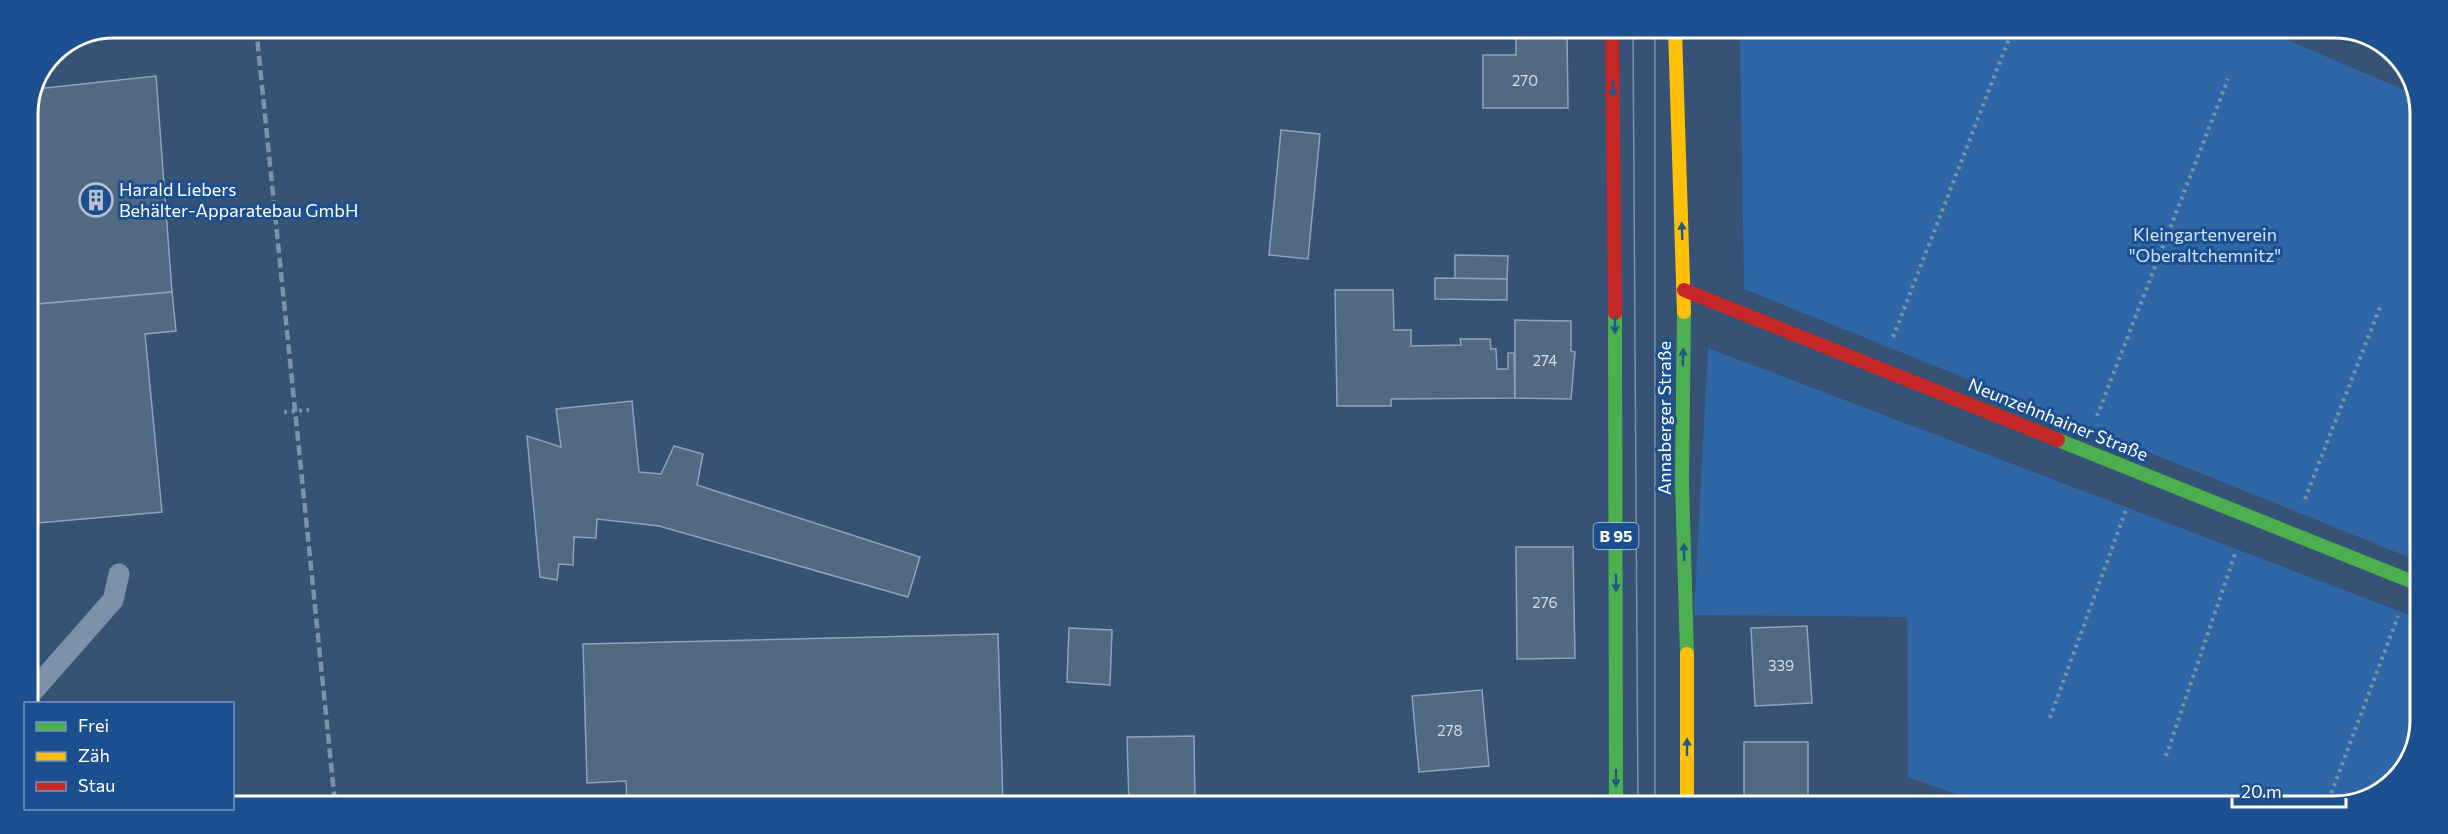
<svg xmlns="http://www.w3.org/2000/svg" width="2448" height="834" font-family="Commissioner,sans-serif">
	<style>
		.green { fill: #2f66a5 }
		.building { fill: #526984; stroke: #92a2b6; stroke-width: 1.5 }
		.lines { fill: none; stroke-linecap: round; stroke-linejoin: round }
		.path { stroke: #7d92a8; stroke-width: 4; stroke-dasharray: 3 4.5; stroke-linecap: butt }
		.lane { stroke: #7d92a8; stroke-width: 21 }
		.fast { stroke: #4caf50; stroke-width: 14 }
		.slow { stroke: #ffc107; stroke-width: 14 }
		.jam { stroke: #c62828; stroke-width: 14 }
		.tram { stroke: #7e92a7; stroke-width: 1.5 }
		.rail { stroke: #7e92a7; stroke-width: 4.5; stroke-dasharray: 10 4.5; stroke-linecap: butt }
		.oneway { fill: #205989 }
		.labels { text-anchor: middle; stroke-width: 6; stroke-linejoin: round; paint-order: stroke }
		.number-label { font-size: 15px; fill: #d4dae0 }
		.shield { fill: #1b4f8f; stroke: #bbcadd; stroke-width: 1.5 }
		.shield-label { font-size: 16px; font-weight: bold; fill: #fff }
		.poi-label { font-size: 18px; fill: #fff; stroke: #1b4f8f; text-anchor: start }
		.park-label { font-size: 18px; fill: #cfe3fa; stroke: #1b4f8f }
		.street-label { font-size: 18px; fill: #fff; stroke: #1b4f8f }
		.rim { fill: none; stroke: #fff; stroke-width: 3 }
	</style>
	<rect width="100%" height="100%" fill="#365274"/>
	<!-- green -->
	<g class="green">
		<path d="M 1740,30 L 2266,31 L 2416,95 L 2421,107 L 2418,561 L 1744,289 Z"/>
		<path d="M 1708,348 L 2417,618 L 2417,748 L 2387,789 L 2335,807 L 1958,806 L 1959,795 L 1908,777 L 1907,617 L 1694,615 Z"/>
	</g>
	<!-- building -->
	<g class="building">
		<path d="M 1516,30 L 1567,30 L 1568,108 L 1483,108 L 1483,55 L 1516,55 Z"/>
		<path d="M 156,76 L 172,292 L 27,305 L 27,108 L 36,89 Z"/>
		<path d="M 1281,130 L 1320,134 L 1308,259 L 1269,255 Z"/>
		<path d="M 1455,255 L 1508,256 L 1507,279 L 1455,279 Z"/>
		<path d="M 1435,278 L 1507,279 L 1507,300 L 1435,299 Z"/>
		<path d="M 1335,290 L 1393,290 L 1394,330 L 1411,330 L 1411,346 L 1461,345 L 1460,339 L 1490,339 L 1491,349 L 1496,349 L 1497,369 L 1508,369 L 1508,353 L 1514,353 L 1515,398 L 1391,399 L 1391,406 L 1337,406 Z"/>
		<path d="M 172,292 L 176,331 L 145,334 L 162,512 L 27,524 L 27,305 Z"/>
		<path d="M 1515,320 L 1571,321 L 1571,351 L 1575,352 L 1571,399 L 1515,398 Z"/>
		<path d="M 632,401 L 639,472 L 661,474 L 674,446 L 703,454 L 697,485 L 920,557 L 908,597 L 659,526 L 597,519 L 596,538 L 574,537 L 573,565 L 559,564 L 557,580 L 540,577 L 527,436 L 561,447 L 556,409 Z"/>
		<path d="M 1516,547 L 1573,547 L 1575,658 L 1517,659 Z"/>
		<path d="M 1807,626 L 1812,703 L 1755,706 L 1751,628 Z"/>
		<path d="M 1069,628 L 1112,630 L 1110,685 L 1067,682 Z"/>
		<path d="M 998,634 L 1003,804 L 627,804 L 626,781 L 587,783 L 583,644 Z"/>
		<path d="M 1482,690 L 1489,766 L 1419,772 L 1412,696 Z"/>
		<path d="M 1194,736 L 1195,805 L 1129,805 L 1127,737 Z"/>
		<rect x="1744" y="742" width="64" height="63"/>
	</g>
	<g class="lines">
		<!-- path -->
		<g class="path">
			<path d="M 1893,337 L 2012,31"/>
			<path d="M 284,412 L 309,410"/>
			<path d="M 2097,416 L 2228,79"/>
			<path d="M 2305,499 L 2380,307"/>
			<path d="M 2050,718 L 2127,507"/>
			<path d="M 2166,756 L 2236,551"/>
			<path d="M 2326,807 L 2398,616"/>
		</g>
		<!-- lane -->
		<path class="lane" d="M 27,698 L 113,600 L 119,574"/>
		<!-- fast -->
		<g class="fast">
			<path d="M 1684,312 L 1682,483 L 1687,654"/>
			<path d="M 1615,313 L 1616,806"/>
			<path d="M 2058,440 L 2418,584"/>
		</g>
		<!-- slow -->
		<g class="slow">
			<path d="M 1675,30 L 1684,312"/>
			<path d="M 1687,806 L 1687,654"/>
		</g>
		<!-- jam -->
		<g class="jam">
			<path d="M 1612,30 L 1615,313"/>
			<path d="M 1684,290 L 2058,440"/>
		</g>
		<!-- tram -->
		<g class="tram">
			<path d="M 1633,30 L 1638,806"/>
			<path d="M 1655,806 L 1655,30"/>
		</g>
		<!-- rail -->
		<path class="rail" d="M 256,27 L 335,803"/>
	</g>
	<!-- one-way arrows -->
	<defs><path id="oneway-solid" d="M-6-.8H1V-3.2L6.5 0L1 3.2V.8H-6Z" transform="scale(1.5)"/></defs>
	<g class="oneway">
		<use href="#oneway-solid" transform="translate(1613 88) rotate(89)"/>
		<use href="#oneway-solid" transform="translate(1682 231) rotate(-92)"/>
		<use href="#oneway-solid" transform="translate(1615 325) rotate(90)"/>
		<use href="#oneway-solid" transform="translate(1683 357) rotate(-89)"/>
		<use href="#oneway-solid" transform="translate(1684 552) rotate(-92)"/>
		<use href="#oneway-solid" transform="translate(1616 583) rotate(90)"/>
		<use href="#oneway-solid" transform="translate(1687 747) rotate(-90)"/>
		<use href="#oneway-solid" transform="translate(1616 778) rotate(90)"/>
	</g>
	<!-- icons -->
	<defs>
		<symbol id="building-ring" viewBox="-11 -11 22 22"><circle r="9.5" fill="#1b4f8f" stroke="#b9c2ce" stroke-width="1.5"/><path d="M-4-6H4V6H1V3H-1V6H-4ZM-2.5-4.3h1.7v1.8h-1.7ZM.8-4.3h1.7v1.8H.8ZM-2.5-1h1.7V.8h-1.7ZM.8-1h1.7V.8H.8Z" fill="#b9c2ce"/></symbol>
	</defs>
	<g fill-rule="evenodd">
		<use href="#building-ring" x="77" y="181" width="38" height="38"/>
	</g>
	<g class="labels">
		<!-- number labels -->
		<g class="number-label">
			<text x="1525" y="86">270</text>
			<text x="1545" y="366">274</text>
			<text x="1545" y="608">276</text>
			<text x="1781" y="671">339</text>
			<text x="1450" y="736">278</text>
		</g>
		<!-- shield labels -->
		<rect class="shield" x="1593.5" y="523" width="45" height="26" rx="4.5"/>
		<g class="shield-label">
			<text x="1616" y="542">B 95</text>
		</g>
		<!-- poi labels -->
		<g class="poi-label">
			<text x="119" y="196">Harald Liebers<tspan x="119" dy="21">Behälter-Apparatebau GmbH</tspan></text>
		</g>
		<!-- park labels -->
		<g class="park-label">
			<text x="2205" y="241">Kleingartenverein<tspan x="2205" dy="21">"Oberaltchemnitz"</tspan></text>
		</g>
		<!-- street labels -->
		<g class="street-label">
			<text transform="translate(1665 418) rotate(-90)" y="6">Annaberger Straße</text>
			<text transform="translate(2058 420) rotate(22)" y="6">Neunzehnhainer Straße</text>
		</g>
	</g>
	<!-- crop -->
	<path d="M0 0H2448V834H0ZM114 38H2334A76 76 0 0 1 2410 114V720A76 76 0 0 1 2334 796H114A76 76 0 0 1 38 720V114A76 76 0 0 1 114 38Z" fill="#1b4f8f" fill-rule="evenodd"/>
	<path class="rim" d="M114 38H2334A76 76 0 0 1 2410 114V720A76 76 0 0 1 2334 796H114A76 76 0 0 1 38 720V114A76 76 0 0 1 114 38Z"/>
	<!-- legend -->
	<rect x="24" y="702" width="210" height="108" fill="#1b4f8f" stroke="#7695bc" stroke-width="1.5"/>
	<rect x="36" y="722" width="30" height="9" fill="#4caf50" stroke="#7695bc" stroke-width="1.5"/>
	<text x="78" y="732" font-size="18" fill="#ffffff">Frei</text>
	<rect x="36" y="752" width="30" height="9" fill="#ffc107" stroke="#7695bc" stroke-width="1.5"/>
	<text x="78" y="762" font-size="18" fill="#ffffff">Zäh</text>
	<rect x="36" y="782" width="30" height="9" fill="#c62828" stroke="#7695bc" stroke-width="1.5"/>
	<text x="78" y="792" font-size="18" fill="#ffffff">Stau</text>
	<!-- scale -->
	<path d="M2232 798v9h114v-9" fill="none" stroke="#ffffff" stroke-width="3"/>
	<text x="2241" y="798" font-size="18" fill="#ffffff" stroke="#1b4f8f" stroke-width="4.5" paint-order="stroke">20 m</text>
</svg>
